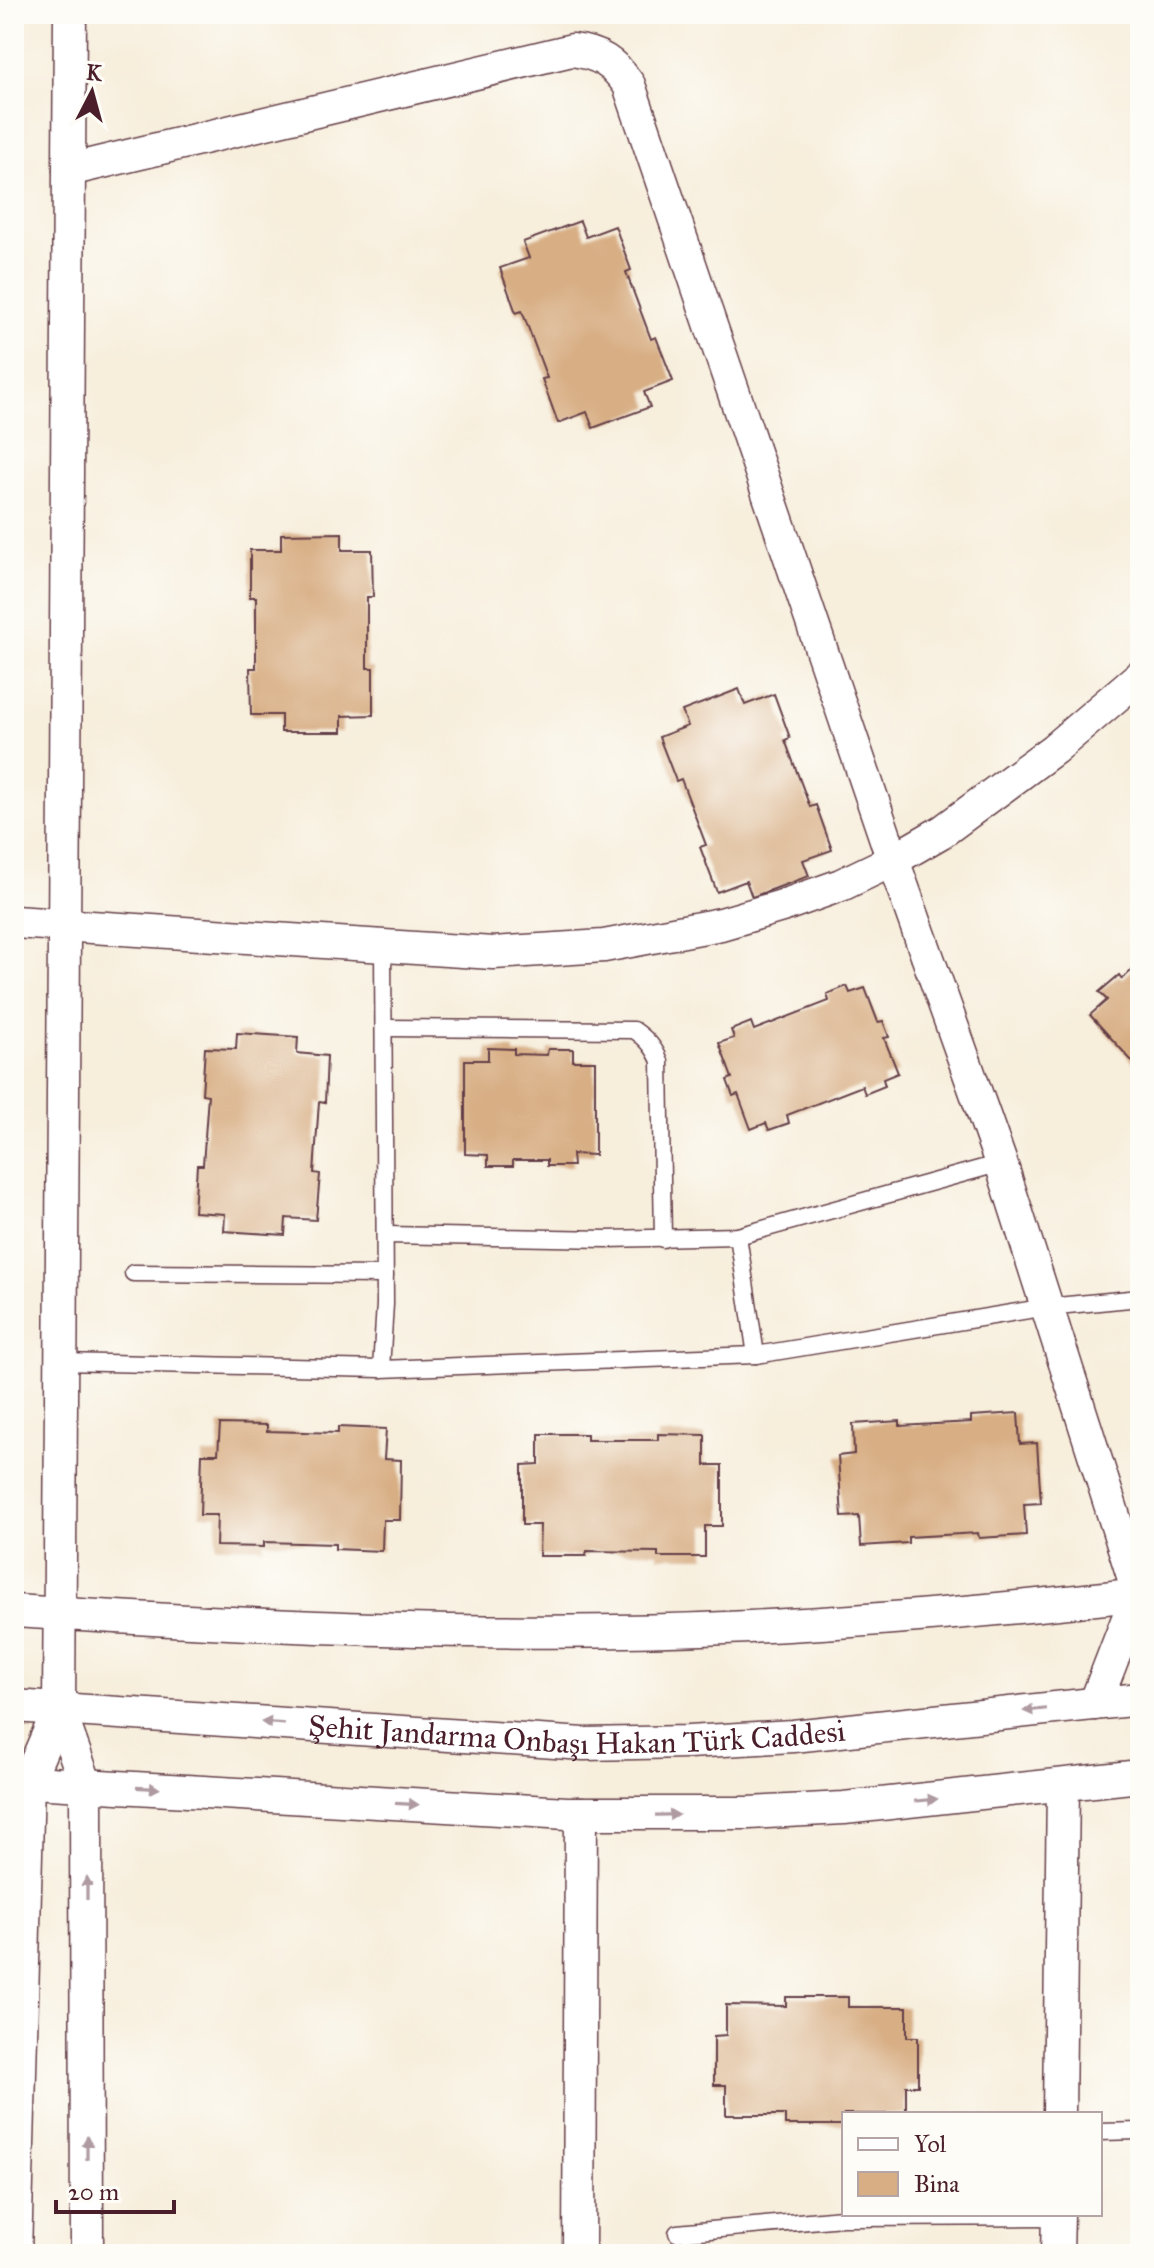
<svg xmlns="http://www.w3.org/2000/svg" width="1154" height="2268" font-family="'IM FELL Great Primer',serif">
	<style>
		.building { fill: #d8af85 }
		.lines { fill: none; stroke-linecap: round; stroke-linejoin: round }
		.service-casing { stroke: #643e46; stroke-width: 19 }
		.minor-casing { stroke: #643e46; stroke-width: 35 }
		.service { stroke: #fff; stroke-width: 16 }
		.minor { stroke: #fff; stroke-width: 32 }
		.oneway { fill: #ae9aa0 }
		.labels { text-anchor: middle; stroke-width: 8; stroke-linejoin: round; paint-order: stroke }
		.street-label { font-size: 30px; fill: #4a1f2b; stroke: #fdfcf7 }
	</style>
	<rect width="100%" height="100%" fill="#fdfcf7"/>
	<filter id="ink" filterUnits="userSpaceOnUse"><feTurbulence type="fractalNoise" baseFrequency=".0125" numOctaves="2"/><feDisplacementMap in="SourceGraphic" scale="16" xChannelSelector="R" yChannelSelector="G"/><feConvolveMatrix kernelMatrix="1 2 1 2 8 2 1 2 1" color-interpolation-filters="sRGB"/></filter>
	<filter id="wash" filterUnits="userSpaceOnUse"><feTurbulence type="fractalNoise" baseFrequency=".006" numOctaves="4" result="noise"/><feDisplacementMap in="SourceGraphic" scale="32" xChannelSelector="R" yChannelSelector="G"/><feGaussianBlur stdDeviation="1.8" result="paint"/><feColorMatrix in="noise" values="0 0 0 0 0 0 0 0 0 0 0 0 0 0 0 0 0 1.4 0 .05"/><feComposite in="paint" operator="in"/></filter>
	<g filter="url(#wash)">
		<rect width="100%" height="100%" fill="#f7eedc"/>
		<g id="blocks">
			<!-- building -->
			<g class="building">
				<path d="M 580,221 L 586,237 L 615,226 L 631,270 L 626,272 L 651,339 L 656,337 L 673,381 L 644,392 L 650,407 L 593,428 L 587,412 L 558,423 L 542,379 L 547,378 L 522,311 L 516,313 L 500,268 L 529,258 L 523,242 Z"/>
				<path d="M 342,533 L 342,550 L 372,550 L 373,597 L 367,597 L 367,668 L 373,668 L 373,715 L 342,716 L 342,732 L 281,732 L 281,715 L 251,715 L 250,668 L 256,668 L 256,597 L 250,597 L 250,550 L 281,550 L 281,534 Z"/>
				<path d="M 739,689 L 745,705 L 774,694 L 790,738 L 785,740 L 810,807 L 816,805 L 832,850 L 803,860 L 809,876 L 752,897 L 746,881 L 717,892 L 700,847 L 706,845 L 681,779 L 676,781 L 659,737 L 688,726 L 682,711 Z"/>
				<path d="M 1140,963 L 1140,1070 L 1090,1015 L 1107,1000 L 1099,992 L 1119,975 L 1122,979 Z"/>
				<path d="M 847,986 L 850,993 L 865,988 L 878,1022 L 883,1021 L 889,1037 L 884,1038 L 898,1073 L 883,1079 L 885,1086 L 865,1094 L 862,1086 L 787,1115 L 789,1123 L 769,1130 L 766,1123 L 751,1129 L 738,1094 L 733,1096 L 727,1080 L 732,1078 L 719,1043 L 734,1038 L 731,1030 L 751,1022 L 754,1030 L 829,1001 L 827,994 Z"/>
				<path d="M 237,1033 L 298,1037 L 297,1053 L 327,1056 L 325,1103 L 319,1102 L 314,1173 L 320,1174 L 316,1220 L 286,1218 L 285,1235 L 224,1231 L 225,1214 L 194,1212 L 197,1165 L 203,1165 L 208,1095 L 202,1094 L 205,1048 L 236,1049 Z"/>
				<path d="M 488,1048 L 514,1049 L 514,1054 L 547,1055 L 548,1049 L 573,1049 L 573,1061 L 595,1061 L 595,1155 L 572,1154 L 573,1166 L 547,1166 L 547,1160 L 513,1160 L 513,1166 L 488,1166 L 488,1155 L 465,1154 L 465,1060 L 488,1060 Z"/>
				<path d="M 1018,1413 L 1020,1444 L 1037,1443 L 1041,1503 L 1024,1504 L 1026,1535 L 979,1538 L 978,1533 L 908,1537 L 908,1543 L 861,1546 L 859,1516 L 842,1517 L 838,1456 L 854,1454 L 853,1424 L 900,1421 L 900,1426 L 971,1422 L 971,1416 Z"/>
				<path d="M 220,1424 L 267,1425 L 267,1431 L 338,1433 L 338,1427 L 386,1429 L 384,1459 L 401,1460 L 400,1520 L 383,1520 L 382,1551 L 335,1549 L 335,1544 L 264,1542 L 264,1547 L 216,1546 L 217,1515 L 200,1515 L 202,1454 L 218,1454 Z"/>
				<path d="M 539,1434 L 587,1434 L 587,1440 L 658,1440 L 658,1434 L 705,1435 L 705,1465 L 722,1465 L 722,1526 L 705,1526 L 705,1557 L 658,1557 L 658,1552 L 587,1551 L 586,1556 L 539,1556 L 540,1525 L 522,1525 L 522,1465 L 539,1464 Z"/>
				<path d="M 786,1997 L 848,1997 L 848,2007 L 907,2007 L 907,2037 L 918,2037 L 918,2086 L 906,2086 L 906,2114 L 844,2114 L 844,2125 L 785,2125 L 785,2115 L 726,2115 L 726,2085 L 714,2085 L 714,2036 L 726,2035 L 726,2005 L 786,2006 Z"/>
			</g>
		</g>
	</g>
	<g filter="url(#ink)">
		<use href="#blocks" fill-opacity="0" stroke="#643e46" stroke-width="2"/>
		<g class="lines">
			<defs>
				<g id="service">
					<path d="M 384,1028 L 634,1030 C 647,1039 654,1047 660,1061 L 663,1239"/>
					<path d="M 385,1235 L 607,1239 L 738,1236 L 1001,1163"/>
					<path d="M 738,1236 L 756,1355"/>
					<path d="M 133,1273 L 385,1275"/>
					<path d="M 61,1362 L 381,1369 L 756,1355 L 1047,1307 L 1140,1298"/>
					<path d="M 381,1369 L 385,1304 L 383,946"/>
					<path d="M 1100,2132 L 1140,2131"/>
					<path d="M 677,2233 L 842,2218 L 1058,2217"/>
				</g>
				<g id="minor">
					<path d="M 70,14 L 59,1709 L 86,1785 L 87,2254"/>
					<path d="M 69,170 L 572,50 C 599,53 614,63 629,85 L 893,860 L 1001,1163 L 1140,1598"/>
					<path d="M 14,922 L 493,953 L 604,946 L 721,924 L 782,906 L 841,885 L 893,860 L 943,831 L 1054,749 L 1140,676"/>
					<path d="M 14,1611 C 258,1626 505,1639 749,1627 C 880,1621 1010,1609 1140,1594"/>
					<path d="M 1095,1704 L 1137,1595"/>
					<path id="s1" d="M 14,1706 L 584,1744 L 688,1742 L 793,1736 L 1140,1699"/>
					<path d="M 14,1781 L 567,1813 L 749,1813 L 844,1808 L 1140,1776"/>
					<path d="M 1059,2114 L 1063,1785"/>
					<path d="M 15,2254 L 28,1781 L 59,1709"/>
					<path d="M 579,2254 L 581,1813"/>
					<path d="M 1057,2254 L 1058,2214"/>
				</g>
			</defs>
			<!-- service casing -->
			<use href="#service" class="service-casing"/>
			<!-- minor casing -->
			<use href="#minor" class="minor-casing"/>
			<!-- service -->
			<use href="#service" class="service"/>
			<!-- minor -->
			<use href="#minor" class="minor"/>
		</g>
		<!-- one-way arrows -->
		<defs><path id="oneway-solid" d="M-6-.8H1V-3.2L6.5 0L1 3.2V.8H-6Z" transform="scale(2)"/></defs>
		<g class="oneway">
			<use href="#oneway-solid" transform="translate(1035 1710) rotate(174)"/>
			<use href="#oneway-solid" transform="translate(273 1723) rotate(-176)"/>
			<use href="#oneway-solid" transform="translate(148 1788) rotate(3)"/>
			<use href="#oneway-solid" transform="translate(926 1800) rotate(-6)"/>
			<use href="#oneway-solid" transform="translate(407 1804) rotate(3)"/>
			<use href="#oneway-solid" transform="translate(667 1815) rotate(-1)"/>
			<use href="#oneway-solid" transform="translate(87 1888) rotate(-90)"/>
			<use href="#oneway-solid" transform="translate(87 2148) rotate(-90)"/>
		</g>
	</g>
	<g class="labels">
		<!-- street labels -->
		<g class="street-label">
			<text dy="10" stroke="none"><textPath href="#s1" startOffset="564">Şehit Jandarma Onbaşı Hakan Türk Caddesi</textPath></text>
		</g>
	</g>
	<!-- margin -->
	<rect width="1154" height="2268" fill="none" stroke="#fdfcf7" stroke-width="48"/>
	<!-- legend -->
	<rect x="842" y="2112" width="260" height="104" fill="#fdfcf7" stroke="#b5a4a5" stroke-width="2"/>
	<rect x="858" y="2138" width="40" height="12" fill="#ffffff" stroke="#b5a4a5" stroke-width="2"/>
	<text x="914" y="2152" font-size="24" fill="#4a1f2b">Yol</text>
	<rect x="858" y="2172" width="40" height="24" fill="#d8af85" stroke="#b5a4a5" stroke-width="2"/>
	<text x="914" y="2192" font-size="24" fill="#4a1f2b">Bina</text>
	<!-- north arrow -->
	<g transform="translate(92 92) rotate(6)" stroke="#fdfcf7" stroke-width="6" paint-order="stroke">
	<path d="M0-6L14 30L0 20L-14 30Z" fill="#4a1f2b"/>
	<text y="-12" font-size="22" font-weight="bold" text-anchor="middle" fill="#4a1f2b">K</text>
	</g>
	<!-- scale -->
	<path d="M56 2200v12h118v-12" fill="none" stroke="#4a1f2b" stroke-width="4"/>
	<text x="68" y="2200" font-size="24" fill="#4a1f2b" stroke="#fdfcf7" stroke-width="6" paint-order="stroke">20 m</text>
</svg>
